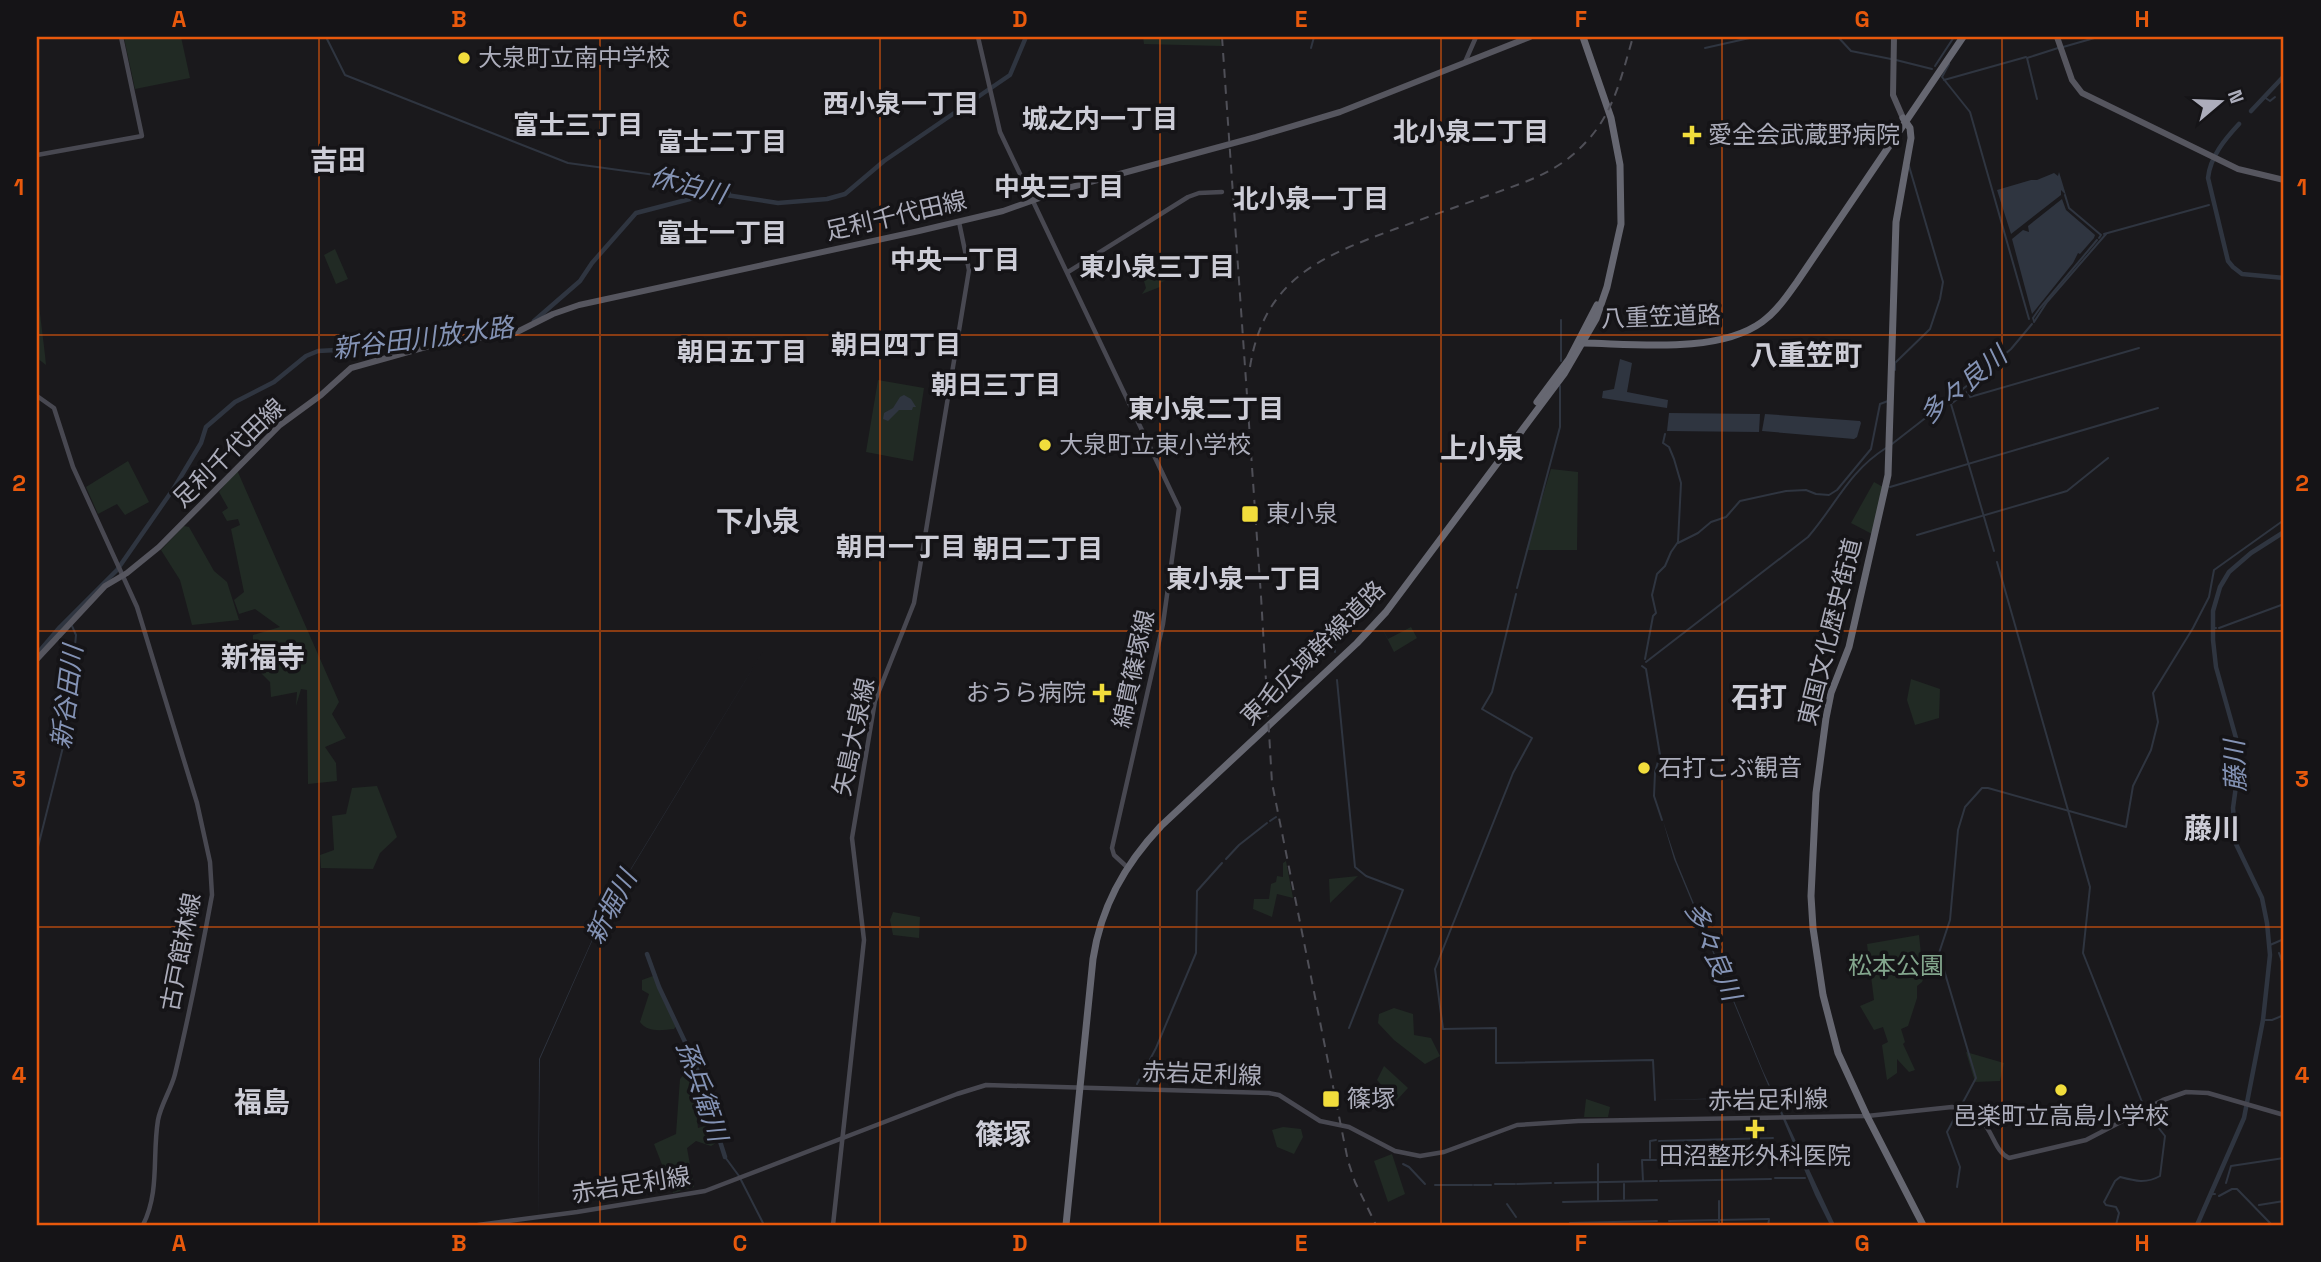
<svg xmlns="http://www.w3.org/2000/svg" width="2321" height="1262" font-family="'Space Grotesk','Noto Sans JP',sans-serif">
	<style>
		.green { fill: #212a24 }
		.water { fill: #2f3540 }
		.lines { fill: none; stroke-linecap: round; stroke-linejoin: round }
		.stream { stroke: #2f3540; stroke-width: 2 }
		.river { stroke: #2f3540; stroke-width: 4.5 }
		.secondary { stroke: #484851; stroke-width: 4.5 }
		.primary { stroke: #56565f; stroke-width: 6 }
		.highway { stroke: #666771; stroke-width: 7 }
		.rail { stroke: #4f4f57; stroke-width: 2; stroke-dasharray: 9 7; stroke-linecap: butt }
		.grid { fill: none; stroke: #e8590c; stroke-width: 2; stroke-opacity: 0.55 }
		.poi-dot { fill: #f1dd3c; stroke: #151417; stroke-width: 2.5 }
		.labels { text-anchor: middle; stroke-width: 7; stroke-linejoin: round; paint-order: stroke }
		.poi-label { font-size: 24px; fill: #acadbb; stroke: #151417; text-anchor: start }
		.street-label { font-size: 24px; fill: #acadbb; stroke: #151417 }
		.park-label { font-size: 24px; fill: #83a68d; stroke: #151417 }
		.neighbourhood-label { font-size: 26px; font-weight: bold; fill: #cdcdd7; stroke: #151417 }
		.water-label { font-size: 26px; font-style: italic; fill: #8493b5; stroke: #151417 }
		.quarter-label { font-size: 28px; font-weight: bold; fill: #cdcdd7; stroke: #151417 }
		.neatline { fill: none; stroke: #e8590c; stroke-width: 2.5 }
		.grid-label { font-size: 23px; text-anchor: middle; font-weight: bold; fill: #e8590c }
	</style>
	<rect width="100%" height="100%" fill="#1a191c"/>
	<!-- green -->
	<g class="green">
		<path d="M 133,37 L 181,37 L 190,78 L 135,89 L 124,38 Z"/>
		<path d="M 1143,37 L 1220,37 L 1221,46 L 1144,44 Z"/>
		<path d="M 335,249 L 348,279 L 336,284 L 324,255 Z"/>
		<path d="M 1166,264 L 1172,277 L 1160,283 L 1160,287 L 1142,294 L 1146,288 L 1144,281 L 1155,265 L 1158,269 Z"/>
		<path d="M 38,297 L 45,355 L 46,365 L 37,358 Z"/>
		<path d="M 878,380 L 924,388 L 913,461 L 866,452 Z"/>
		<path d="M 128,461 L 149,502 L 125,515 L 117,504 L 98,514 L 86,487 Z"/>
		<path d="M 1551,469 L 1578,472 L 1577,550 L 1526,550 Z"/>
		<path d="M 237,470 L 339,702 L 332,714 L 346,738 L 325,747 L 336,763 L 337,781 L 308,784 L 307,690 L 301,689 L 296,706 L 297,692 L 271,697 L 270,682 L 253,665 L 253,635 L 280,627 L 255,609 L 239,614 L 234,600 L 244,592 L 231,529 L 240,525 L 238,519 L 227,521 L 222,512 L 228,508 L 219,492 Z"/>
		<path d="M 1874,482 L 1883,487 L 1872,534 L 1851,523 Z"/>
		<path d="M 184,526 L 189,527 L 214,571 L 227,582 L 239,620 L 192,625 L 180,580 L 161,550 Z"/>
		<path d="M 1380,624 L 1388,639 L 1411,627 L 1417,638 L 1394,652 Z"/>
		<path d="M 1911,679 L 1940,689 L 1939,718 L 1915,725 L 1907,700 Z"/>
		<path d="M 377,786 L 397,837 L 380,853 L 373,869 L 321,868 L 320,855 L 334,850 L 332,816 L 346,814 L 352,788 Z"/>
		<path d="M 1286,861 L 1293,898 L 1277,894 L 1272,917 L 1253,909 L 1254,899 L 1269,899 L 1271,884 L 1276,882 L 1277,876 L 1283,877 L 1283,863 Z"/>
		<path d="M 1358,876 L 1330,903 L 1329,879 Z"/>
		<path d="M 893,912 L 920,917 L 919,938 L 893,935 L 890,920 Z"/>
		<path d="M 1919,935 L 1921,954 L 1934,952 L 1922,982 L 1917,986 L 1917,998 L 1908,1026 L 1901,1029 L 1905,1042 L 1903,1044 L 1915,1070 L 1909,1072 L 1897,1059 L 1897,1073 L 1887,1080 L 1882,1045 L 1888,1042 L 1883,1027 L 1874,1030 L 1860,1006 L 1874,1000 L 1867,944 Z"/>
		<path d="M 653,976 L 656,977 L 676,1021 L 677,1025 L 674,1029 C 662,1030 648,1033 640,1022 L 649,994 L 642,990 L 642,980 Z"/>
		<path d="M 1394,1008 L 1413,1014 L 1414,1035 L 1431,1038 L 1440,1056 L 1425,1064 L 1394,1040 L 1378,1023 L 1379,1014 Z"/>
		<path d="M 1966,1052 L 2004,1063 L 2000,1081 L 1975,1082 Z"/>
		<path d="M 1384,1066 L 1408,1088 L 1396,1101 L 1377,1080 Z"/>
		<path d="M 691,1067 L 698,1128 L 715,1123 L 719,1141 L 711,1146 L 696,1141 L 687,1148 L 694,1187 L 673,1193 L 654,1144 L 676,1134 L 680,1079 Z"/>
		<path d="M 1586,1099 L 1610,1107 L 1608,1117 L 1584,1117 Z"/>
		<path d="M 1283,1127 L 1301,1129 L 1303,1137 L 1294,1154 L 1277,1147 L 1272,1130 Z"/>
		<path d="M 1392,1154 L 1405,1194 L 1388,1202 L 1374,1161 Z"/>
	</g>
	<!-- water -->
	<g class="water">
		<path d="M 2059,172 L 2066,195 L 2061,190 L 2061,195 L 2011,234 L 1997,190 L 2031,180 L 2037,180 L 2054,173 L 2058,176 Z"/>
		<path d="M 2062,199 L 2066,210 L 2095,235 L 2094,238 L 2080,254 L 2078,253 L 2073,263 L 2032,314 L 2012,239 L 2023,230 L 2029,232 L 2028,226 Z"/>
		<path d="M 1620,359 L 1632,363 L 1627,392 L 1668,400 L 1667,408 L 1602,398 L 1603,391 L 1614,389 Z"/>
		<path d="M 904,395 L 911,399 L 916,407 L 913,407 L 912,410 L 899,410 L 888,421 L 883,419 L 884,413 L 893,408 L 900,397 Z"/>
		<path d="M 1669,413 L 1760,414 L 1759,432 L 1667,431 Z"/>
		<path d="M 1765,414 L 1860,421 L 1861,423 L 1857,437 L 1854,439 L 1762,431 Z"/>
		<path d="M 782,620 L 604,914 L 540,1059 L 538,1223 L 539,1059 L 604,913 Z"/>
		<path d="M 1663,821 L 1676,860 L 1763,1071 L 1835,1225 L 1830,1225 L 1815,1195 L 1774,1098 L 1655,1100 L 1773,1097 L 1674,859 Z"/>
	</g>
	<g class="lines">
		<!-- stream -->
		<g class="stream">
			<path d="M 326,37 L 345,75 L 568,163 L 677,178 L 730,191 L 730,197"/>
			<path d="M 1838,37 L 1851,51 L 1891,59"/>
			<path d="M 2063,47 L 2098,37"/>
			<path d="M 1311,48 L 1314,37"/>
			<path d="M 1705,48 L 1754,37"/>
			<path d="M 1896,60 L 1932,69"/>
			<path d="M 1949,64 L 1942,77 L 1970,112 L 2029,319"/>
			<path d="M 1935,66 L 1954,37"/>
			<path d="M 1944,80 L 2026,57"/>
			<path d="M 2264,97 L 2270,101 L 2275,97"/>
			<path d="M 2037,99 L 2027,58 L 2058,48"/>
			<path d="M 2065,195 L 2069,208 L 2101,235 L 2099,238"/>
			<path d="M 2104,234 L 2209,205"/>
			<path d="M 2034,321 L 2033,318 L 2040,308 L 2097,240"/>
			<path d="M 2034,322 L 2047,302 L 2106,234"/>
			<path d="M 1561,361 L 1561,320"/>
			<path d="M 1895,370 L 1895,363 L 1930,329 L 1940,299 L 1943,282 L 1909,166"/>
			<path d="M 1892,444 L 1973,381 L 2011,349 L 2032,324"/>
			<path d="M 1890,487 L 2158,408"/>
			<path d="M 1917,535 L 2067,491 L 2108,458"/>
			<path d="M 1678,543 L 1698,533 L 1711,522 L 1726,517 L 1740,501 L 1786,491 L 1806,490 L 1816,494 L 1829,495 L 1837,490 L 1871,449 L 1880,404 L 1888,401"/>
			<path d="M 1994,551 L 1951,404 L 1968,391 L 1970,397 L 2139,348"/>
			<path d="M 1997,562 L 2090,887 L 2083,953 L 2144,1107"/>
			<path d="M 1517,588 L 1560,427 L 1560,386"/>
			<path d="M 1516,594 L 1492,692 L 1482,709 L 1532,738 L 1513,773 L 1435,969 L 1443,1029 L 1496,1028 L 1496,1063 L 1653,1060 L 1655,1100"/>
			<path d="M 2213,628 L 2216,628"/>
			<path d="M 2219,628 L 2284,604"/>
			<path d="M 1334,638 L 1335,652"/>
			<path d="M 1645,659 L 1653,616 L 1656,613 L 1652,595 L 1657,574 L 1665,566 L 1671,552 L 1678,542 L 1681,483 L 1674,459 L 1669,447 L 1663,443 L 1665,434"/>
			<path d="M 1646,662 L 1808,537 C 1836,505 1848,472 1886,448"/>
			<path d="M 1642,666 L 1646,669 L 1660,755 L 1655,772 L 1654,796 L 1662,820"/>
			<path d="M 1337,680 L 1355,867 L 1366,876 L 1403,890 L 1349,1028"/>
			<path d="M 1270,821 L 1276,817"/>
			<path d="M 37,851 L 67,731 L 76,635 L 72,626"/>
			<path d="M 1226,859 L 1239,845 L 1267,823"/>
			<path d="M 2270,945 L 2284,939"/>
			<path d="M 2279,953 L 2284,967"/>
			<path d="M 2263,1020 L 2272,1020 L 2284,1015"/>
			<path d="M 1137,1084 L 1156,1048 L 1196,953 L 1197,891 L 1222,863"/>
			<path d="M 1659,1141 L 1773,1138"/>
			<path d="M 725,1157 L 739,1176 L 764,1225"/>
			<path d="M 1650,1158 L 1650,1141 L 1656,1140"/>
			<path d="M 1667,1160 L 1797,1157"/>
			<path d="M 1403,1164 L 1409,1167 L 1425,1184"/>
			<path d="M 1598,1164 L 1598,1201"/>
			<path d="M 1775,1178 L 1805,1178"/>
			<path d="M 1643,1181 L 1642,1160 L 1656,1160"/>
			<path d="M 1660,1181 L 1771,1179"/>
			<path d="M 1555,1183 L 1657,1181"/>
			<path d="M 2226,1183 L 2231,1166 L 2284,1158"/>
			<path d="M 1495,1184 L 1515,1184"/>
			<path d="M 1517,1184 L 1551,1183"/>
			<path d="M 1624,1184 L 1624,1199"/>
			<path d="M 1435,1185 L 1472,1185"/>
			<path d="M 1474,1185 L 1491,1185"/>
			<path d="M 1957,1187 L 1960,1167 L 1947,1132 L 1976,1078 L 1939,953 L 1950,920 L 1958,830 L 1965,807 L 1982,788 L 1988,788 L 2126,827 L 2133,786 L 2151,750 L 2158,722 L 2153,693 L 2193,628 L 2209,597 L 2214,570 L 2284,520"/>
			<path d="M 2211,1194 L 2215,1194"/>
			<path d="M 2219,1196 L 2232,1189 L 2237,1189 L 2272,1225"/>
			<path d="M 1719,1201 L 1719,1225"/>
			<path d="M 1563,1202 L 1657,1200"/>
			<path d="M 1507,1204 L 1516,1217"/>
			<path d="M 2259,1205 L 2284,1201"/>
			<path d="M 1669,1221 L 1769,1219"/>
			<path d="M 1570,1223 L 1657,1221"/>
			<path d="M 1768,1225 L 1769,1220"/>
			<path d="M 2116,1225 L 2119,1213 L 2116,1207 L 2106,1205 L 2104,1202 L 2115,1181 L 2120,1177 C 2135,1181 2146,1184 2160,1176 L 2165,1136 L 2146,1112"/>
		</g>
		<!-- river -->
		<g class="river">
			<path d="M 2251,111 L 2284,76"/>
			<path d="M 2239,124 C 2225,139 2210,157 2208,178 L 2228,261 L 2233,267 L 2242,274 L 2284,278"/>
			<path d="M 534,321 L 580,281 L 592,263 L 636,213 L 713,193 L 778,203 L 827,199 L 845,194 L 884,161 L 1010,75 L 1026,37"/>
			<path d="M 37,654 L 60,627 L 117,570 L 174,488 L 201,443 L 206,427 L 235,402 L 274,382 L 306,356 L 318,351 L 355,349 L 382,343 L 421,344 L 440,340"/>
			<path d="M 647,954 L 659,987 L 695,1063 L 725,1157"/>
			<path d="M 2197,1225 L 2244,1118 L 2263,1020 L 2270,955 L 2267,923 L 2262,898 L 2236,844 L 2233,808 L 2236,786 L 2236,738 L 2216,667 L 2213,640 L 2213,611 L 2220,587 L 2229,572 L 2251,553 L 2284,532"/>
		</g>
		<!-- secondary -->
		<g class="secondary">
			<path d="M 978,37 L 1000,132 L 1179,508 L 1163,624 L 1112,848 L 1114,855 L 1127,867"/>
			<path d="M 1465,62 L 1476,37"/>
			<path d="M 37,155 L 142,136 L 121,37"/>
			<path d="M 1068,272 L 1188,197 L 1199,193 L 1222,192"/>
			<path d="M 37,396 L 54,408 L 73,467 L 137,607 L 197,803 L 210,862 L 212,895 C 201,955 189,1016 175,1074 C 171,1090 161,1104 158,1120 C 152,1156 160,1191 143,1225"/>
			<path d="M 478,1225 L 577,1212 L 705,1191 L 957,1094 L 986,1085 L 1269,1093 L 1279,1095 L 1320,1121 L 1349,1127 L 1395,1151 L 1420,1156 L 1444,1152 L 1517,1125 L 1578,1121 L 1867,1116 L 1952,1107 C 1996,1113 1988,1148 2009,1158 L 2086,1140 L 2163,1100 L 2186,1092 L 2208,1093 L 2284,1115"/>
			<path d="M 833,1225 L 864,940 L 852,838 L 875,701 L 914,603 L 969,270 L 959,222"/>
		</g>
		<!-- primary -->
		<g class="primary">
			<path d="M 1894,37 L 1893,95 L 1903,118"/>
			<path d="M 2057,37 L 2072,80 L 2082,93 L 2238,169 L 2284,180"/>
			<path d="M 37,659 L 105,586 L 127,573 L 159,547 L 280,425 L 321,395 L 351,368 L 440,343 L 515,333 L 553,314 L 579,305 L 919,231 L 1003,211 L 1068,188 L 1256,137 L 1340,112 L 1530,37"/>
		</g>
		<!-- highway -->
		<g class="highway">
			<path d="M 1903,118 L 1910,128 L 1911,138 L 1896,222 L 1888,475 L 1849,647 L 1831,693 L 1826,718 L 1816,793 L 1811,896 L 1813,928 L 1823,995 L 1838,1053 L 1867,1116 L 1923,1225"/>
			<path d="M 1581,341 L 1583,343 C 1636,344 1718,354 1762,322 C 1777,311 1787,296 1797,282 L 1963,37"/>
			<path d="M 1537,402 L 1569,359 L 1597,305"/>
			<path d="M 1066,1225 L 1093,959 C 1101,906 1125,864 1161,826 L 1357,643 L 1386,612 L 1564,374 L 1596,319 L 1607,287 L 1621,224 L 1620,165 L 1611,118 L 1583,37"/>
		</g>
		<!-- rail -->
		<g class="rail">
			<path d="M 1222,37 L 1261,596 L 1272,783 L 1348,1161 L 1355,1182 L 1376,1225"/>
			<path d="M 1250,367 C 1264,279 1320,257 1395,229 C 1428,217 1461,205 1495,193 C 1529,181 1561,170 1586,142 C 1614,113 1622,74 1633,37"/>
		</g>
	</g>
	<!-- grid -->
	<path class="grid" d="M 319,37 L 319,1225M 600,37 L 600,1225M 880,37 L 880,1225M 1160,37 L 1160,1225M 1441,37 L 1441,1225M 1722,37 L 1722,1225M 2002,37 L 2002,1225M 37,335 L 2284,335M 37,631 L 2284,631M 37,927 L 2284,927"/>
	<!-- markers -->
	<g class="poi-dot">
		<circle cx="464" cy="58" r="7"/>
		<path d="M1688.5 124.5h7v7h7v7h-7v7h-7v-7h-7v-7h7z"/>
		<circle cx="1045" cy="445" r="7"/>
		<rect x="1241" y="505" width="18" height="18" rx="3.5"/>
		<path d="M1098.5 682.5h7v7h7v7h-7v7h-7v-7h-7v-7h7z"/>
		<circle cx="1644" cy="768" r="7"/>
		<circle cx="2061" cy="1090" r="7"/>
		<rect x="1322" y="1090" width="18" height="18" rx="3.5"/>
		<path d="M1751.5 1118.5h7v7h7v7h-7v7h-7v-7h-7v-7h7z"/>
	</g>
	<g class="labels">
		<!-- poi labels -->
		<g class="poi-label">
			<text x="478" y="66">大泉町立南中学校</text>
			<text x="1708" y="143">愛全会武蔵野病院</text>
			<text x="1059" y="453">大泉町立東小学校</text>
			<text x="1266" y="522">東小泉</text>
			<text x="1086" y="701" text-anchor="end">おうら病院</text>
			<text x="1658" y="776">石打こぶ観音</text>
			<text x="1347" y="1107">篠塚</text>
			<text x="2061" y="1124" text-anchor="middle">邑楽町立高島小学校</text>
			<text x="1755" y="1164" text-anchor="middle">田沼整形外科医院</text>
		</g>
		<!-- street labels -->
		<g class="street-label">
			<text transform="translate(896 216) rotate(-13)" y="8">足利千代田線</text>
			<text transform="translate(1661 317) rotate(-2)" y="8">八重笠道路</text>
			<text transform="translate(229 453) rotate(-44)" y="8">足利千代田線</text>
			<text transform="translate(1830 632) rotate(-76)" y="8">東国文化歴史街道</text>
			<text transform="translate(1313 653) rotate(-45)" y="8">東毛広域幹線道路</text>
			<text transform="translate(1134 669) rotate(-78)" y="8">綿貫篠塚線</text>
			<text transform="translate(854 737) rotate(-78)" y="8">矢島大泉線</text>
			<text transform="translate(181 952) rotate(-79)" y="8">古戸館林線</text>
			<text transform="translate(1202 1074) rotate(2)" y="8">赤岩足利線</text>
			<text transform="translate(1768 1100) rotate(-1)" y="8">赤岩足利線</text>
			<text transform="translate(631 1185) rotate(-9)" y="8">赤岩足利線</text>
		</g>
		<!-- park labels -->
		<g class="park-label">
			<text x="1896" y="974">松本公園</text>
		</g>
		<!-- neighbourhood labels -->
		<g class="neighbourhood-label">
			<text x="901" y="113">西小泉一丁目</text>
			<text x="1100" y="128">城之内一丁目</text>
			<text x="578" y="134">富士三丁目</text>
			<text x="1471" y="141">北小泉二丁目</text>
			<text x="722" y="151">富士二丁目</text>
			<text x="1059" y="196">中央三丁目</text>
			<text x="1311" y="208">北小泉一丁目</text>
			<text x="722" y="242">富士一丁目</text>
			<text x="955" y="269">中央一丁目</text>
			<text x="1157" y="276">東小泉三丁目</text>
			<text x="896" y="354">朝日四丁目</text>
			<text x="742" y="361">朝日五丁目</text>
			<text x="996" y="394">朝日三丁目</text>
			<text x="1206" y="418">東小泉二丁目</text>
			<text x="901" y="556">朝日一丁目</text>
			<text x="1038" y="558">朝日二丁目</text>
			<text x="1244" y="588">東小泉一丁目</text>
		</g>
		<!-- water labels -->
		<g class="water-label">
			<text transform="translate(688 185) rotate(14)" y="9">休泊川</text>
			<text transform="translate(423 338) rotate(-7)" y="9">新谷田川放水路</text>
			<text transform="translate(1963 385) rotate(-40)" y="9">多々良川</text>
			<text transform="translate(67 697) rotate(-83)" y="9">新谷田川</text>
			<text transform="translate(2235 766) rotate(-92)" y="9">藤川</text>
			<text transform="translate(611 907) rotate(-62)" y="9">新堀川</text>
			<text transform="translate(1713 951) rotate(67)" y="9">多々良川</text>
			<text transform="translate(702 1091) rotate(71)" y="9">孫兵衛川</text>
		</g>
		<!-- quarter labels -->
		<g class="quarter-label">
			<text x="338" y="170">吉田</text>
			<text x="1806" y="365">八重笠町</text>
			<text x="1482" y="458">上小泉</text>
			<text x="758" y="531">下小泉</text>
			<text x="263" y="667">新福寺</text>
			<text x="1759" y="707">石打</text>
			<text x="2212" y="838">藤川</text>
			<text x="262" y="1112">福島</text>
			<text x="1003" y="1144">篠塚</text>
		</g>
	</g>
	<!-- border -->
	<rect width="2321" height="1262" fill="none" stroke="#151417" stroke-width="77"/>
	<!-- north arrow -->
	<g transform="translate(2220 102) rotate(71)" stroke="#151417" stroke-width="5" paint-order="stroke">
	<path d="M0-5L12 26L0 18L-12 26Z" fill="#acadbb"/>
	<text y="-10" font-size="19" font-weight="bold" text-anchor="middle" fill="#acadbb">N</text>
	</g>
	<rect x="38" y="38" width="2244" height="1186" class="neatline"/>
	<g class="grid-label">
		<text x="179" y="27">A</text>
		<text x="459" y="27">B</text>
		<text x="740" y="27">C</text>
		<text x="1020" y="27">D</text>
		<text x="1301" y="27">E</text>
		<text x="1581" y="27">F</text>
		<text x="1862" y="27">G</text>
		<text x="2142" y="27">H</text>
		<text x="19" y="195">1</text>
		<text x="2302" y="195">1</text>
		<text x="19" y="491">2</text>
		<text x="2302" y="491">2</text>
		<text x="19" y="787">3</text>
		<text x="2302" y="787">3</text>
		<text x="19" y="1083">4</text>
		<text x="2302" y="1083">4</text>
		<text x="179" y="1251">A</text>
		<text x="459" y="1251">B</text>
		<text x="740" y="1251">C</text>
		<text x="1020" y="1251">D</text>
		<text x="1301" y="1251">E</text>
		<text x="1581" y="1251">F</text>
		<text x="1862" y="1251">G</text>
		<text x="2142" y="1251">H</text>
	</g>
</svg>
